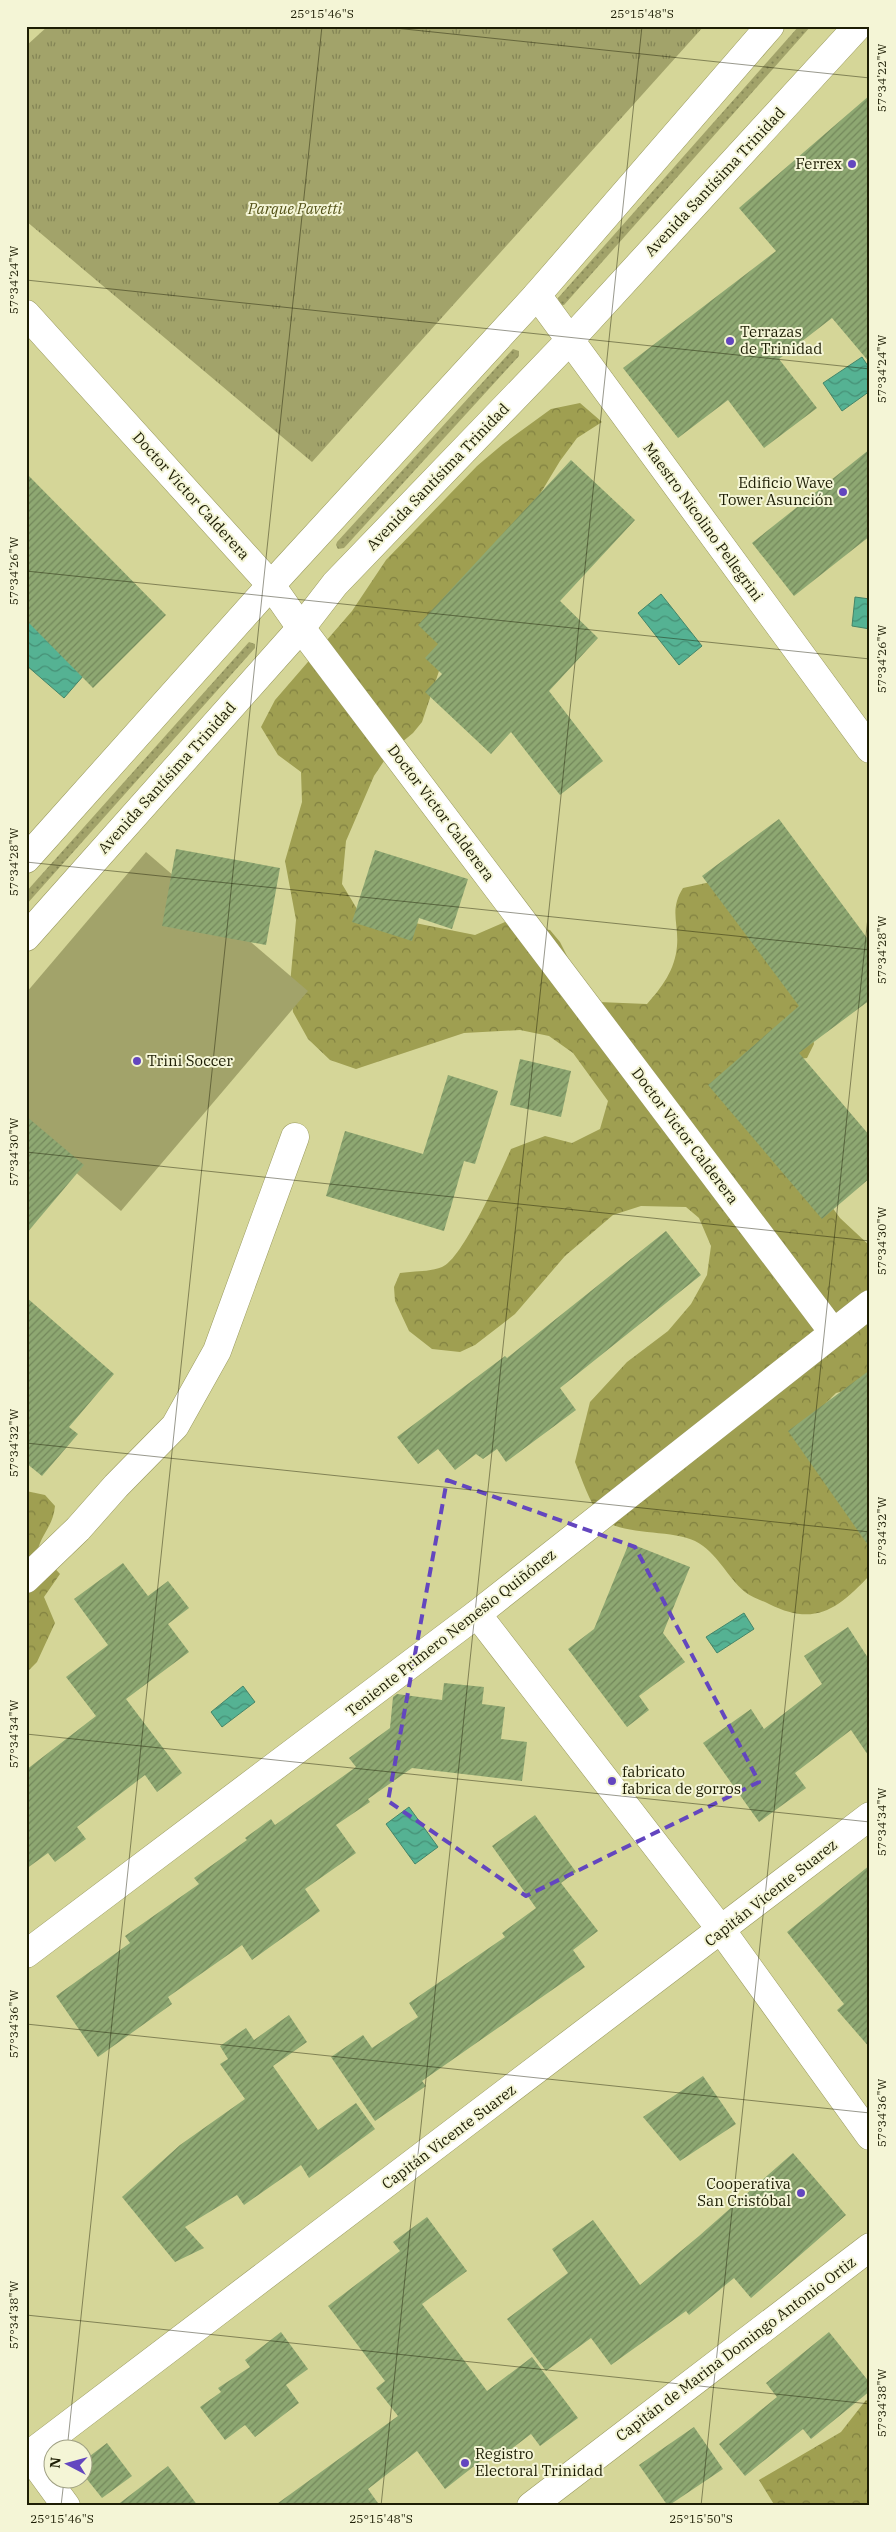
<svg xmlns="http://www.w3.org/2000/svg" width="896" height="2532" font-family="'IBM Plex Serif',serif">
	<style>
		.grass { fill: url(#grass-dots) }
		.forest { fill: url(#forest-crowns) }
		.park { fill: url(#park-tufts) }
		.garden { fill: #a2a36a }
		.water { fill: url(#water-waves); stroke: #448568 }
		.building { fill: url(#building-hatch) }
		.lines { fill: none; stroke-linecap: round; stroke-linejoin: round }
		.minor-casing { stroke: #99995d; stroke-width: 29 }
		.major-casing { stroke: #99995d; stroke-width: 29 }
		.minor { stroke: #fff; stroke-width: 28 }
		.major { stroke: #fff; stroke-width: 28 }
		.marked { fill: none; stroke: #6346bf; stroke-width: 4; stroke-dasharray: 10 6; stroke-linejoin: round }
		.ticks { fill: none; stroke: #1d1d04; stroke-width: 1; stroke-opacity: 0.45 }
		.poi-dot { fill: #6346bf; stroke: #f4f5d6; stroke-width: 2 }
		.labels { text-anchor: middle; stroke-width: 4; stroke-linejoin: round; paint-order: stroke }
		.poi-label { font-size: 15px; fill: #1d1d04; stroke: #f4f5d6; text-anchor: start }
		.street-label { font-size: 15px; fill: #1d1d04; stroke: #f4f5d6 }
		.park-label { font-size: 15px; font-style: italic; fill: #545319; stroke: #f4f5d6 }
		.neatline { fill: none; stroke: #1d1d04; stroke-width: 2 }
		.ticks-label { font-size: 12px; text-anchor: middle; fill: #1d1d04 }
	</style>
	<defs>
		<pattern id="grass-dots" width="8" height="8" patternUnits="userSpaceOnUse" patternTransform="scale(1.25)"><rect width="8" height="8" fill="#a2a36a"/><path d="M2 2h.1M6 6h.1" fill="none" stroke="#838455" stroke-width="1.8" stroke-linecap="round"/></pattern>
		<pattern id="forest-crowns" width="20" height="18" patternUnits="userSpaceOnUse" patternTransform="scale(1.25)"><rect width="20" height="18" fill="#9f9f51"/><path d="M2 6a3 3 0 1 1 6 0M12 15a3 3 0 1 1 6 0" fill="none" stroke="#818141"/></pattern>
		<pattern id="park-tufts" width="24" height="20" patternUnits="userSpaceOnUse" patternTransform="scale(1.25)"><rect width="24" height="20" fill="#a2a36a"/><path d="M3 7l-1-3M5 7V3M7 7l1-3M15 17l-1-3M17 17v-4M19 17l1-3" fill="none" stroke="#838455"/></pattern>
		<pattern id="water-waves" width="16" height="10" patternUnits="userSpaceOnUse" patternTransform="scale(1.25)"><rect width="16" height="10" fill="#55b293"/><path d="M0 5q4-4 8 0t8 0" fill="none" stroke="#469076"/></pattern>
		<pattern id="building-hatch" width="6" height="6" patternUnits="userSpaceOnUse" patternTransform="scale(1.25)"><rect width="6" height="6" fill="#8ea872"/><path d="M-1 1l2-2M0 6l6-6M5 7l2-2" fill="none" stroke="#73885b"/></pattern>
	</defs>
	<rect width="100%" height="100%" fill="#d5d698"/>
	<!-- grass -->
	<g class="grass">
		<path d="M 799,26 L 811,26 L 564,305 L 559,305 L 558,298 Z"/>
		<path d="M 513,349 L 519,351 L 519,356 L 344,548 L 338,549 L 336,545 L 337,542 Z"/>
		<path d="M 249,642 L 255,644 L 255,648 L 26,905 L 26,892 Z"/>
	</g>
	<!-- forest -->
	<g class="forest">
		<path d="M 580,403 L 602,422 L 577,438 L 560,461 L 522,524 L 499,551 L 439,671 L 422,722 L 413,733 L 390,752 L 374,776 L 346,841 L 342,884 L 357,909 L 370,914 L 475,935 L 505,922 L 550,930 L 560,942 L 587,996 L 599,1002 L 647,1004 C 662,987 675,970 677,946 C 679,923 669,910 683,888 L 743,875 L 806,987 L 814,1044 L 807,1058 L 762,1064 L 821,1192 L 840,1218 L 870,1246 L 870,1380 L 864,1386 L 836,1393 L 804,1425 L 870,1506 L 870,1575 C 838,1609 815,1627 769,1604 C 761,1600 751,1597 745,1592 C 727,1577 717,1552 695,1541 C 670,1529 617,1536 601,1517 C 589,1502 582,1479 575,1462 L 590,1402 L 627,1362 L 668,1331 L 691,1304 L 707,1275 L 711,1246 L 699,1218 L 686,1207 L 641,1206 L 613,1215 L 565,1256 L 515,1314 L 475,1345 L 460,1352 L 432,1349 L 409,1331 L 395,1301 L 394,1287 L 400,1273 C 413,1271 430,1272 442,1267 C 463,1259 501,1171 511,1149 L 545,1136 L 572,1143 L 600,1129 L 608,1101 L 573,1053 L 549,1036 L 520,1030 L 464,1033 L 356,1069 L 330,1060 L 308,1039 L 293,1012 L 290,984 L 296,920 L 285,861 L 302,802 L 301,772 L 278,755 L 261,727 L 275,700 L 352,611 L 386,560 L 477,466 L 503,444 L 551,409 Z"/>
		<path d="M 26,1491 L 45,1495 L 55,1506 C 53,1528 39,1535 36,1558 L 50,1563 L 60,1574 L 44,1597 L 55,1623 L 37,1662 L 27,1672 Z"/>
		<path d="M 866,2400 L 870,2403 L 870,2506 L 775,2506 L 759,2480 L 841,2432 Z"/>
	</g>
	<!-- park -->
	<path class="park" d="M 48,26 L 704,26 L 312,462 L 26,221 L 26,46 Z"/>
	<!-- garden -->
	<path class="garden" d="M 146,852 L 308,991 L 121,1211 L 26,1130 L 26,993 Z"/>
	<!-- water -->
	<g class="water">
		<path d="M 862,357 L 870,369 L 870,391 L 842,411 L 823,383 Z"/>
		<path d="M 661,594 L 702,646 L 679,665 L 638,613 Z"/>
		<path d="M 855,597 L 870,599 L 870,629 L 852,626 Z"/>
		<path d="M 26,609 L 91,667 L 64,698 L 26,665 Z"/>
		<path d="M 744,1613 L 754,1629 L 717,1653 L 706,1637 Z"/>
		<path d="M 243,1686 L 255,1702 L 222,1727 L 211,1712 Z"/>
		<path d="M 409,1807 L 438,1847 L 415,1864 L 386,1824 Z"/>
	</g>
	<!-- building -->
	<g class="building">
		<path d="M 870,95 L 870,363 L 832,318 L 779,359 L 817,408 L 764,448 L 728,400 L 678,438 L 623,368 L 776,251 L 739,208 Z"/>
		<path d="M 870,449 L 870,536 L 794,596 L 752,543 Z"/>
		<path d="M 571,460 L 635,520 L 560,601 L 598,638 L 549,691 L 603,761 L 560,795 L 511,732 L 491,754 L 425,692 L 442,674 L 425,658 L 438,644 L 418,625 Z"/>
		<path d="M 26,473 L 166,615 L 93,688 L 26,620 Z"/>
		<path d="M 779,819 L 870,942 L 870,1000 L 799,1053 L 870,1136 L 870,1178 L 822,1219 L 708,1085 L 799,1006 L 702,876 Z"/>
		<path d="M 176,849 L 280,868 L 266,945 L 162,926 Z"/>
		<path d="M 375,850 L 468,879 L 452,929 L 419,918 L 412,941 L 352,922 Z"/>
		<path d="M 520,1059 L 571,1071 L 561,1117 L 510,1105 Z"/>
		<path d="M 448,1075 L 498,1091 L 475,1164 L 464,1161 L 444,1231 L 326,1196 L 345,1131 L 423,1154 Z"/>
		<path d="M 26,1116 L 84,1165 L 26,1234 Z"/>
		<path d="M 666,1231 L 701,1275 L 560,1388 L 576,1410 L 506,1462 L 497,1449 L 483,1459 L 476,1454 L 455,1470 L 438,1449 L 418,1464 L 397,1437 L 505,1356 L 507,1358 Z"/>
		<path d="M 26,1297 L 114,1374 L 69,1427 L 78,1434 L 42,1476 L 26,1463 Z"/>
		<path d="M 870,1370 L 870,1548 L 788,1431 Z"/>
		<path d="M 629,1543 L 690,1567 L 663,1633 L 685,1662 L 639,1696 L 649,1710 L 627,1727 L 568,1649 L 594,1629 Z"/>
		<path d="M 123,1563 L 148,1596 L 168,1581 L 189,1608 L 168,1624 L 189,1652 L 126,1699 L 182,1773 L 157,1792 L 145,1775 L 77,1827 L 86,1839 L 55,1862 L 48,1853 L 26,1869 L 26,1770 L 96,1716 L 66,1677 L 108,1645 L 74,1599 Z"/>
		<path d="M 848,1627 L 870,1661 L 870,1758 L 851,1730 L 795,1773 L 806,1788 L 759,1822 L 703,1743 L 751,1709 L 764,1729 L 822,1684 L 804,1656 Z"/>
		<path d="M 444,1683 L 484,1687 L 482,1704 L 505,1707 L 501,1739 L 527,1742 L 522,1781 L 412,1768 L 368,1799 L 370,1802 L 336,1825 L 356,1853 L 305,1889 L 320,1911 L 252,1960 L 242,1945 L 168,1997 L 172,2004 L 98,2057 L 56,1996 L 130,1943 L 125,1936 L 199,1884 L 194,1878 L 247,1840 L 245,1838 L 271,1819 L 275,1825 L 356,1767 L 349,1758 L 390,1728 L 393,1697 L 397,1694 L 442,1700 Z"/>
		<path d="M 535,1815 L 576,1872 L 561,1883 L 598,1931 L 573,1950 L 585,1967 L 422,2081 L 426,2086 L 375,2121 L 331,2057 L 363,2035 L 372,2048 L 418,2017 L 409,2003 L 505,1937 L 502,1933 L 536,1908 L 492,1846 Z"/>
		<path d="M 870,1865 L 870,2048 L 837,2010 L 844,2004 L 787,1932 Z"/>
		<path d="M 289,2015 L 307,2042 L 273,2066 L 318,2130 L 356,2103 L 375,2129 L 309,2178 L 301,2165 L 244,2205 L 237,2195 L 185,2227 L 204,2248 L 175,2262 L 122,2197 L 180,2145 L 245,2099 L 220,2064 L 228,2059 L 220,2046 L 246,2028 L 254,2040 Z"/>
		<path d="M 703,2076 L 736,2124 L 680,2161 L 643,2117 Z"/>
		<path d="M 793,2153 L 846,2215 L 751,2298 L 734,2278 L 689,2315 L 686,2311 L 611,2365 L 591,2338 L 546,2371 L 507,2319 L 568,2273 L 552,2249 L 593,2220 L 640,2285 L 699,2236 Z"/>
		<path d="M 427,2217 L 467,2271 L 422,2304 L 487,2391 L 532,2357 L 578,2418 L 540,2446 L 531,2434 L 494,2462 L 488,2455 L 445,2489 L 417,2451 L 368,2489 L 380,2506 L 274,2506 L 398,2416 L 376,2388 L 385,2381 L 328,2306 L 400,2251 L 393,2242 Z"/>
		<path d="M 281,2332 L 308,2369 L 286,2385 L 299,2403 L 255,2437 L 245,2425 L 225,2440 L 200,2407 L 221,2392 L 218,2388 L 250,2367 L 245,2360 Z"/>
		<path d="M 829,2332 L 870,2383 L 870,2391 L 811,2439 L 803,2429 L 745,2476 L 719,2444 L 777,2397 L 766,2383 Z"/>
		<path d="M 694,2427 L 723,2469 L 668,2506 L 639,2465 Z"/>
		<path d="M 107,2443 L 132,2476 L 102,2498 L 82,2473 L 82,2462 Z"/>
		<path d="M 168,2466 L 198,2506 L 116,2506 Z"/>
	</g>
	<g class="lines">
		<defs>
			<g id="minor">
				<path d="M 537,295 L 870,749"/>
				<path d="M 26,314 L 271,585 L 301,628 L 833,1332"/>
				<path d="M 26,1579 L 78,1529 L 116,1486 L 175,1426 L 217,1351 L 295,1137"/>
				<path d="M 477,1614 L 722,1931 L 870,2136"/>
				<path d="M 26,1954 L 477,1614 L 870,1304"/>
				<path d="M 26,2451 L 66,2506"/>
				<path d="M 26,2457 L 870,1816"/>
				<path d="M 531,2506 L 870,2247"/>
			</g>
			<g id="major">
				<path d="M 26,859 L 271,585 L 537,295 L 770,26"/>
				<path d="M 26,937 L 301,628 L 335,584 L 570,340 L 858,26"/>
			</g>
		</defs>
		<!-- minor casing -->
		<use href="#minor" class="minor-casing"/>
		<!-- major casing -->
		<use href="#major" class="major-casing"/>
		<!-- minor -->
		<use href="#minor" class="minor"/>
		<!-- major -->
		<use href="#major" class="major"/>
	</g>
	<!-- marked area -->
	<path class="marked" d="M 447,1480 L 635,1547 L 759,1782 L 526,1896 L 388,1801 Z"/>
	<!-- ticks -->
	<path class="ticks" d="M 376,26 L 870,78M 26,280 L 870,369M 26,571 L 870,659M 26,862 L 870,950M 26,1152 L 870,1241M 26,1443 L 870,1532M 26,1734 L 870,1822M 26,2024 L 870,2113M 26,2315 L 870,2404M 67,2450 L 322,26M 61,2506 L 64,2480M 381,2506 L 642,26M 701,2506 L 870,898"/>
	<!-- markers -->
	<g class="poi-dot">
		<circle cx="852" cy="164" r="5"/>
		<circle cx="730" cy="341" r="5"/>
		<circle cx="843" cy="492" r="5"/>
		<circle cx="137" cy="1061" r="5"/>
		<circle cx="612" cy="1781" r="5"/>
		<circle cx="801" cy="2193" r="5"/>
		<circle cx="465" cy="2463" r="5"/>
	</g>
	<g class="labels">
		<!-- poi labels -->
		<g class="poi-label">
			<text x="842" y="169" text-anchor="end">Ferrex</text>
			<text x="740" y="337">Terrazas<tspan x="740" dy="17">de Trinidad</tspan></text>
			<text x="833" y="488" text-anchor="end">Edificio Wave<tspan x="833" dy="17">Tower Asunción</tspan></text>
			<text x="147" y="1066">Trini Soccer</text>
			<text x="622" y="1777">fabricato<tspan x="622" dy="17">fabrica de gorros</tspan></text>
			<text x="791" y="2189" text-anchor="end">Cooperativa<tspan x="791" dy="17">San Cristóbal</tspan></text>
			<text x="475" y="2459">Registro<tspan x="475" dy="17">Electoral Trinidad</tspan></text>
		</g>
		<!-- street labels -->
		<g class="street-label">
			<text transform="translate(715 182) rotate(-47)" y="5">Avenida Santísima Trinidad</text>
			<text transform="translate(438 477) rotate(-46)" y="5">Avenida Santísima Trinidad</text>
			<text transform="translate(191 496) rotate(48)" y="5">Doctor Victor Calderera</text>
			<text transform="translate(703 522) rotate(54)" y="5">Maestro Nicolino Pellegrini</text>
			<text transform="translate(167 778) rotate(-48)" y="5">Avenida Santísima Trinidad</text>
			<text transform="translate(441 813) rotate(53)" y="5">Doctor Victor Calderera</text>
			<text transform="translate(685 1136) rotate(53)" y="5">Doctor Victor Calderera</text>
			<text transform="translate(451 1633) rotate(-38)" y="5">Teniente Primero Nemesio Quiñónez</text>
			<text transform="translate(771 1893) rotate(-38)" y="5">Capitán Vicente Suarez</text>
			<text transform="translate(449 2137) rotate(-37)" y="5">Capitán Vicente Suarez</text>
			<text transform="translate(736 2349) rotate(-37)" y="5">Capitán de Marina Domingo Antonio Ortiz</text>
		</g>
		<!-- park labels -->
		<g class="park-label">
			<text x="295" y="214">Parque Pavetti</text>
		</g>
	</g>
	<!-- border -->
	<rect width="896" height="2532" fill="none" stroke="#f4f5d6" stroke-width="55"/>
	<!-- north arrow -->
	<g transform="translate(68 2464) rotate(276)"><circle r="24" fill="#f4f5d6" stroke="#9e9f82"/>
	<path d="M0-4L9 19L0 12L-9 19Z" fill="#6346bf"/>
	<text y="-8" font-size="14" font-weight="bold" text-anchor="middle" fill="#1d1d04">N</text>
	</g>
	<rect x="28" y="28" width="840" height="2476" class="neatline"/>
	<g class="ticks-label">
		<text x="322" y="18">25°15'46"S</text>
		<text x="642" y="18">25°15'48"S</text>
		<text transform="translate(882 78) rotate(-90)" y="4">57°34'22"W</text>
		<text transform="translate(14 280) rotate(-90)" y="4">57°34'24"W</text>
		<text transform="translate(882 369) rotate(-90)" y="4">57°34'24"W</text>
		<text transform="translate(14 571) rotate(-90)" y="4">57°34'26"W</text>
		<text transform="translate(882 659) rotate(-90)" y="4">57°34'26"W</text>
		<text transform="translate(14 862) rotate(-90)" y="4">57°34'28"W</text>
		<text transform="translate(882 950) rotate(-90)" y="4">57°34'28"W</text>
		<text transform="translate(14 1152) rotate(-90)" y="4">57°34'30"W</text>
		<text transform="translate(882 1241) rotate(-90)" y="4">57°34'30"W</text>
		<text transform="translate(14 1443) rotate(-90)" y="4">57°34'32"W</text>
		<text transform="translate(882 1531) rotate(-90)" y="4">57°34'32"W</text>
		<text transform="translate(14 1734) rotate(-90)" y="4">57°34'34"W</text>
		<text transform="translate(882 1822) rotate(-90)" y="4">57°34'34"W</text>
		<text transform="translate(14 2024) rotate(-90)" y="4">57°34'36"W</text>
		<text transform="translate(882 2113) rotate(-90)" y="4">57°34'36"W</text>
		<text transform="translate(14 2315) rotate(-90)" y="4">57°34'38"W</text>
		<text transform="translate(882 2403) rotate(-90)" y="4">57°34'38"W</text>
		<text x="62" y="2523">25°15'46"S</text>
		<text x="381" y="2523">25°15'48"S</text>
		<text x="701" y="2523">25°15'50"S</text>
	</g>
</svg>
